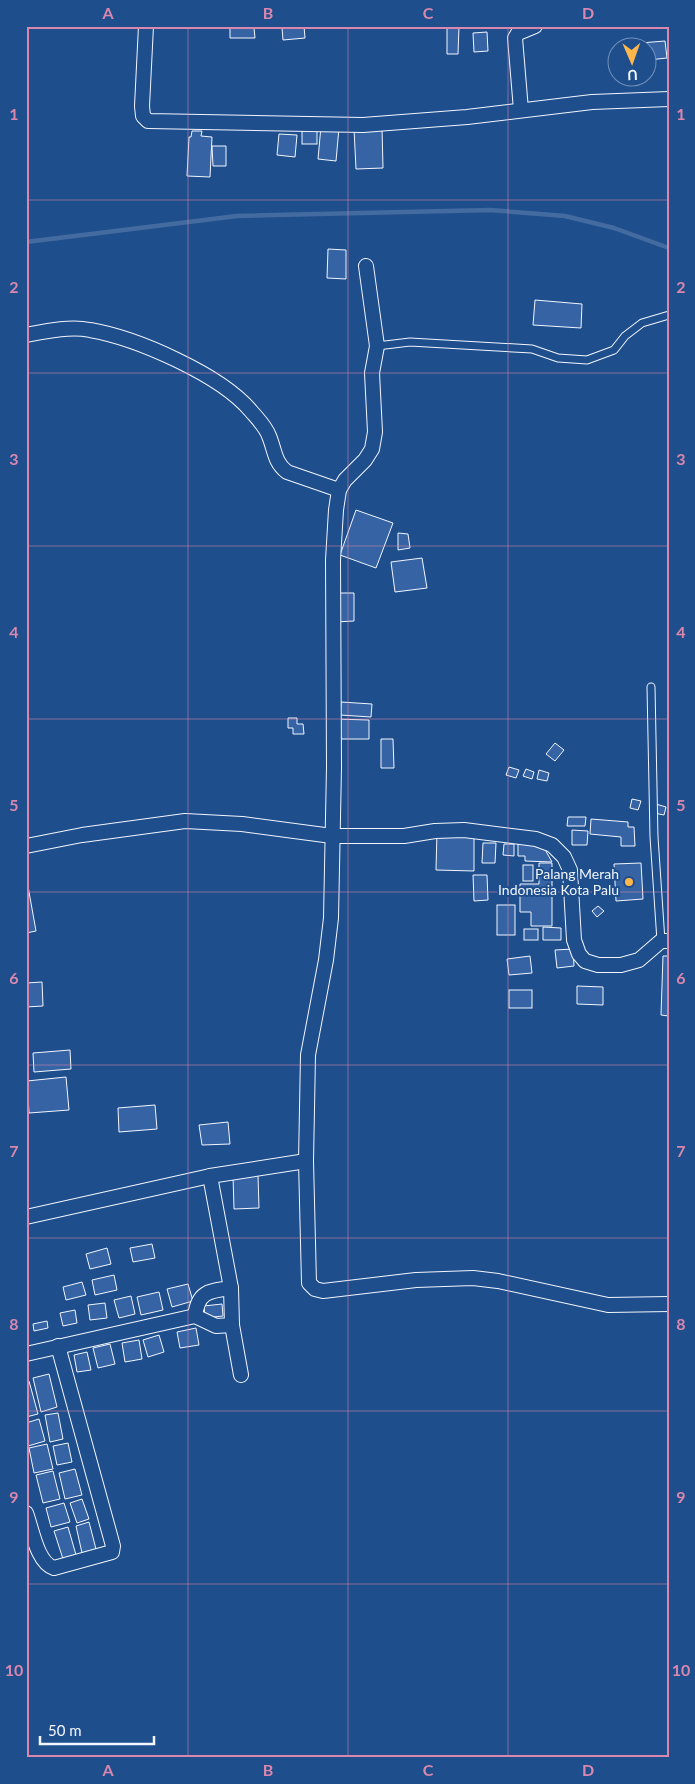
<svg xmlns="http://www.w3.org/2000/svg" width="695" height="1784" font-family="Lato,sans-serif">
	<style>
		.lines { fill: none; stroke-linecap: round; stroke-linejoin: round }
		.stream { stroke: #446ba0; stroke-width: 4.5 }
		.building { fill: #3563a3; stroke: #f2f6ff }
		.lane-casing { stroke: #f2f6ff; stroke-width: 9 }
		.street-casing { stroke: #f2f6ff; stroke-width: 16 }
		.lane { stroke: #1f4e8c; stroke-width: 7 }
		.street { stroke: #1f4e8c; stroke-width: 14 }
		.grid { fill: none; stroke: #da87ad; stroke-width: 1; stroke-opacity: 0.55 }
		.poi-dot { fill: #ffb74d; stroke: #1f4e8c; stroke-width: 2 }
		.labels { text-anchor: middle; stroke-width: 4; stroke-linejoin: round; paint-order: stroke }
		.poi-label { font-size: 14px; fill: #f2f6ff; stroke: #1f4e8c; text-anchor: end }
		.neatline { fill: none; stroke: #da87ad; stroke-width: 2 }
		.grid-label { font-size: 16px; text-anchor: middle; font-weight: bold; fill: #da87ad }
	</style>
	<rect width="100%" height="100%" fill="#1f4e8c"/>
	<g class="lines">
		<!-- stream -->
		<path class="stream" d="M 26,242 L 237,216 L 490,210 L 565,216 L 614,228 L 669,248"/>
	</g>
	<!-- building -->
	<g class="building">
		<path d="M 304,26 L 305,38 L 283,40 L 282,28 Z"/>
		<path d="M 447,26 L 459,26 L 458,54 L 447,54 Z"/>
		<path d="M 230,28 L 254,28 L 255,38 L 230,38 Z"/>
		<path d="M 487,32 L 488,51 L 474,52 L 473,33 Z"/>
		<path d="M 665,41 L 667,58 L 648,60 L 648,48 L 640,48 L 640,43 Z"/>
		<path d="M 321,126 L 339,128 L 336,161 L 318,159 Z"/>
		<rect x="302" y="127" width="15" height="17"/>
		<path d="M 382,128 L 383,168 L 356,169 L 354,129 Z"/>
		<path d="M 192,131 L 202,131 L 201,136 L 212,137 L 210,177 L 187,176 L 189,137 L 191,137 Z"/>
		<path d="M 279,134 L 297,135 L 295,157 L 277,155 Z"/>
		<path d="M 212,146 L 226,146 L 226,166 L 213,166 Z"/>
		<path d="M 328,249 L 346,250 L 346,279 L 327,278 Z"/>
		<path d="M 535,300 L 582,304 L 581,328 L 533,325 Z"/>
		<path d="M 356,510 L 393,523 L 376,568 L 340,555 Z"/>
		<path d="M 398,533 L 408,534 L 410,548 L 398,550 Z"/>
		<path d="M 422,558 L 427,588 L 395,592 L 391,562 Z"/>
		<path d="M 335,593 L 354,593 L 354,621 L 335,622 Z"/>
		<path d="M 341,702 L 372,704 L 371,717 L 340,715 Z"/>
		<path d="M 288,718 L 297,718 L 297,724 L 303,724 L 304,734 L 293,734 L 293,728 L 288,728 Z"/>
		<path d="M 335,719 L 369,720 L 369,739 L 335,739 Z"/>
		<path d="M 381,739 L 393,739 L 394,768 L 381,768 Z"/>
		<path d="M 555,743 L 564,750 L 555,761 L 546,754 Z"/>
		<path d="M 509,767 L 519,770 L 516,778 L 506,775 Z"/>
		<path d="M 526,769 L 534,772 L 532,779 L 523,776 Z"/>
		<path d="M 539,770 L 549,773 L 547,781 L 537,779 Z"/>
		<path d="M 632,799 L 641,801 L 638,810 L 630,808 Z"/>
		<path d="M 656,804 L 666,807 L 664,815 L 654,813 Z"/>
		<path d="M 568,817 L 586,817 L 585,826 L 567,826 Z"/>
		<path d="M 591,819 L 628,822 L 628,827 L 634,827 L 635,846 L 621,846 L 621,837 L 590,834 Z"/>
		<path d="M 572,830 L 588,831 L 587,845 L 572,845 Z"/>
		<path d="M 437,831 L 474,832 L 474,871 L 436,870 Z"/>
		<path d="M 518,842 L 543,846 L 552,862 L 525,861 L 525,856 L 518,856 Z"/>
		<path d="M 483,843 L 496,843 L 495,863 L 482,863 Z"/>
		<path d="M 504,844 L 514,844 L 514,856 L 503,855 Z"/>
		<path d="M 539,863 L 552,863 L 552,926 L 531,926 L 531,912 L 520,912 L 520,884 L 539,884 Z"/>
		<path d="M 641,863 L 643,899 L 616,901 L 614,864 Z"/>
		<rect x="523" y="865" width="10" height="16"/>
		<path d="M 26,875 L 36,931 L 26,933 Z"/>
		<path d="M 473,875 L 487,875 L 488,900 L 474,901 Z"/>
		<rect x="497" y="905" width="18" height="30"/>
		<path d="M 598,906 L 604,911 L 597,917 L 592,911 Z"/>
		<path d="M 543,927 L 561,928 L 561,940 L 543,940 Z"/>
		<rect x="524" y="929" width="14" height="11"/>
		<path d="M 573,949 L 574,966 L 557,968 L 555,950 Z"/>
		<path d="M 530,956 L 532,973 L 509,975 L 507,959 Z"/>
		<path d="M 663,956 L 669,956 L 669,1016 L 661,1015 Z"/>
		<path d="M 42,982 L 43,1006 L 26,1007 L 26,983 Z"/>
		<path d="M 577,986 L 603,987 L 603,1005 L 577,1004 Z"/>
		<rect x="509" y="990" width="23" height="18"/>
		<path d="M 70,1050 L 71,1069 L 34,1072 L 33,1053 Z"/>
		<path d="M 66,1077 L 69,1110 L 29,1113 L 27,1081 Z"/>
		<path d="M 155,1105 L 157,1129 L 119,1132 L 118,1108 Z"/>
		<path d="M 228,1122 L 230,1144 L 202,1145 L 199,1125 Z"/>
		<path d="M 258,1175 L 259,1208 L 234,1209 L 233,1176 Z"/>
		<path d="M 152,1244 L 155,1258 L 133,1262 L 130,1248 Z"/>
		<path d="M 107,1248 L 111,1264 L 90,1269 L 86,1254 Z"/>
		<path d="M 114,1275 L 117,1290 L 95,1295 L 92,1280 Z"/>
		<path d="M 82,1282 L 86,1295 L 66,1300 L 63,1287 Z"/>
		<path d="M 188,1284 L 193,1301 L 172,1307 L 167,1289 Z"/>
		<path d="M 159,1292 L 163,1310 L 141,1315 L 137,1297 Z"/>
		<path d="M 131,1296 L 135,1314 L 119,1318 L 114,1300 Z"/>
		<path d="M 105,1303 L 107,1318 L 90,1320 L 88,1305 Z"/>
		<path d="M 222,1304 L 223,1316 L 205,1318 L 204,1306 Z"/>
		<path d="M 75,1310 L 77,1323 L 63,1326 L 60,1313 Z"/>
		<path d="M 47,1321 L 48,1328 L 34,1331 L 33,1324 Z"/>
		<path d="M 196,1328 L 199,1345 L 180,1348 L 177,1332 Z"/>
		<path d="M 159,1335 L 164,1352 L 148,1357 L 143,1340 Z"/>
		<path d="M 139,1340 L 142,1359 L 125,1362 L 122,1343 Z"/>
		<path d="M 110,1344 L 115,1364 L 98,1368 L 93,1348 Z"/>
		<path d="M 87,1352 L 91,1370 L 77,1372 L 74,1355 Z"/>
		<path d="M 49,1374 L 57,1407 L 41,1412 L 33,1378 Z"/>
		<path d="M 26,1381 L 29,1381 L 38,1414 L 26,1417 Z"/>
		<path d="M 58,1413 L 63,1439 L 50,1442 L 45,1415 Z"/>
		<path d="M 39,1419 L 45,1441 L 28,1446 L 26,1423 Z"/>
		<path d="M 68,1443 L 72,1462 L 57,1465 L 53,1446 Z"/>
		<path d="M 47,1444 L 53,1469 L 34,1473 L 29,1448 Z"/>
		<path d="M 75,1469 L 82,1495 L 65,1499 L 59,1473 Z"/>
		<path d="M 53,1471 L 60,1499 L 43,1503 L 36,1475 Z"/>
		<path d="M 82,1499 L 89,1519 L 77,1523 L 70,1503 Z"/>
		<path d="M 64,1503 L 70,1522 L 51,1527 L 46,1508 Z"/>
		<path d="M 89,1522 L 96,1549 L 82,1553 L 76,1526 Z"/>
		<path d="M 68,1527 L 76,1555 L 63,1559 L 54,1531 Z"/>
	</g>
	<g class="lines">
		<defs>
			<g id="lane">
				<path d="M 377,346 L 410,342 L 532,349 L 558,358 L 587,360 L 614,350 L 625,336 L 642,323 L 669,315"/>
				<path d="M 651,687 L 654,837 L 661,941"/>
			</g>
			<g id="street">
				<path d="M 146,26 L 142,106 L 143,116 L 148,121 L 363,125 L 467,117 L 592,102 L 669,99"/>
				<path d="M 521,110 L 515,38 L 518,33 L 535,26"/>
				<path d="M 366,266 L 377,346 L 372,373 L 375,432 L 372,449 L 365,460 L 345,480 L 339,490 L 336,510 L 333,560 L 334,767 L 331,918 L 326,960 L 308,1055 L 306,1161 L 309,1283 L 315,1289 L 323,1291 L 416,1280 L 473,1278 L 498,1281 L 608,1305 L 669,1304"/>
				<path d="M 26,335 C 47,331 70,326 90,330 C 137,338 221,375 251,411 C 257,418 266,427 269,436 C 275,450 274,462 287,472 L 339,490"/>
				<path d="M 26,846 L 82,835 L 185,821 L 242,824 L 332,836 L 404,836 L 435,831 L 464,830 L 536,839 L 552,845 L 564,857 L 570,870 L 574,940 L 579,954 L 585,961 L 598,965 L 621,965 L 639,960 L 661,941 L 669,941"/>
				<path d="M 26,1217 L 210,1176"/>
				<path d="M 195,1316 C 198,1292 208,1291 231,1288"/>
				<path d="M 26,1354 L 195,1316 L 216,1326 L 232,1325"/>
				<path d="M 241,1375 L 232,1325 L 231,1288 L 210,1176 L 306,1161"/>
				<path d="M 26,1513 C 32,1529 37,1563 54,1568 L 112,1552 L 113,1546 L 58,1346"/>
			</g>
		</defs>
		<!-- lane casing -->
		<use href="#lane" class="lane-casing"/>
		<!-- street casing -->
		<use href="#street" class="street-casing"/>
		<!-- lane -->
		<use href="#lane" class="lane"/>
		<!-- street -->
		<use href="#street" class="street"/>
	</g>
	<!-- grid -->
	<path class="grid" d="M 188,26 L 188,1758M 348,26 L 348,1758M 508,26 L 508,1758M 26,200 L 669,200M 26,373 L 669,373M 26,546 L 669,546M 26,719 L 669,719M 26,892 L 669,892M 26,1065 L 669,1065M 26,1238 L 669,1238M 26,1411 L 669,1411M 26,1584 L 669,1584"/>
	<!-- markers -->
	<circle class="poi-dot" cx="629" cy="882" r="5"/>
	<g class="labels">
		<!-- poi labels -->
		<g class="poi-label">
			<text x="619" y="879">Palang Merah<tspan x="619" dy="16">Indonesia Kota Palu</tspan></text>
		</g>
	</g>
	<!-- border -->
	<rect width="695" height="1784" fill="none" stroke="#1f4e8c" stroke-width="55"/>
	<!-- north arrow -->
	<g transform="translate(632 62) rotate(178)"><circle r="24" fill="#1f4e8c" stroke="#7391ba"/>
	<path d="M0-4L9 19L0 12L-9 19Z" fill="#ffb74d"/>
	<text y="-8" font-size="14" font-weight="bold" text-anchor="middle" fill="#f2f6ff">U</text>
	</g>
	<!-- scale -->
	<path d="M40 1736v8h114v-8" fill="none" stroke="#f2f6ff" stroke-width="2.5"/>
	<text x="48" y="1736" font-size="15" fill="#f2f6ff" stroke="#1f4e8c" stroke-width="4" paint-order="stroke">50 m</text>
	<rect x="28" y="28" width="640" height="1728" class="neatline"/>
	<g class="grid-label">
		<text x="108" y="19">A</text>
		<text x="268" y="19">B</text>
		<text x="428" y="19">C</text>
		<text x="588" y="19">D</text>
		<text x="14" y="120">1</text>
		<text x="681" y="120">1</text>
		<text x="14" y="293">2</text>
		<text x="681" y="293">2</text>
		<text x="14" y="465">3</text>
		<text x="681" y="465">3</text>
		<text x="14" y="638">4</text>
		<text x="681" y="638">4</text>
		<text x="14" y="811">5</text>
		<text x="681" y="811">5</text>
		<text x="14" y="984">6</text>
		<text x="681" y="984">6</text>
		<text x="14" y="1157">7</text>
		<text x="681" y="1157">7</text>
		<text x="14" y="1330">8</text>
		<text x="681" y="1330">8</text>
		<text x="14" y="1503">9</text>
		<text x="681" y="1503">9</text>
		<text x="14" y="1676">10</text>
		<text x="681" y="1676">10</text>
		<text x="108" y="1776">A</text>
		<text x="268" y="1776">B</text>
		<text x="428" y="1776">C</text>
		<text x="588" y="1776">D</text>
	</g>
</svg>
